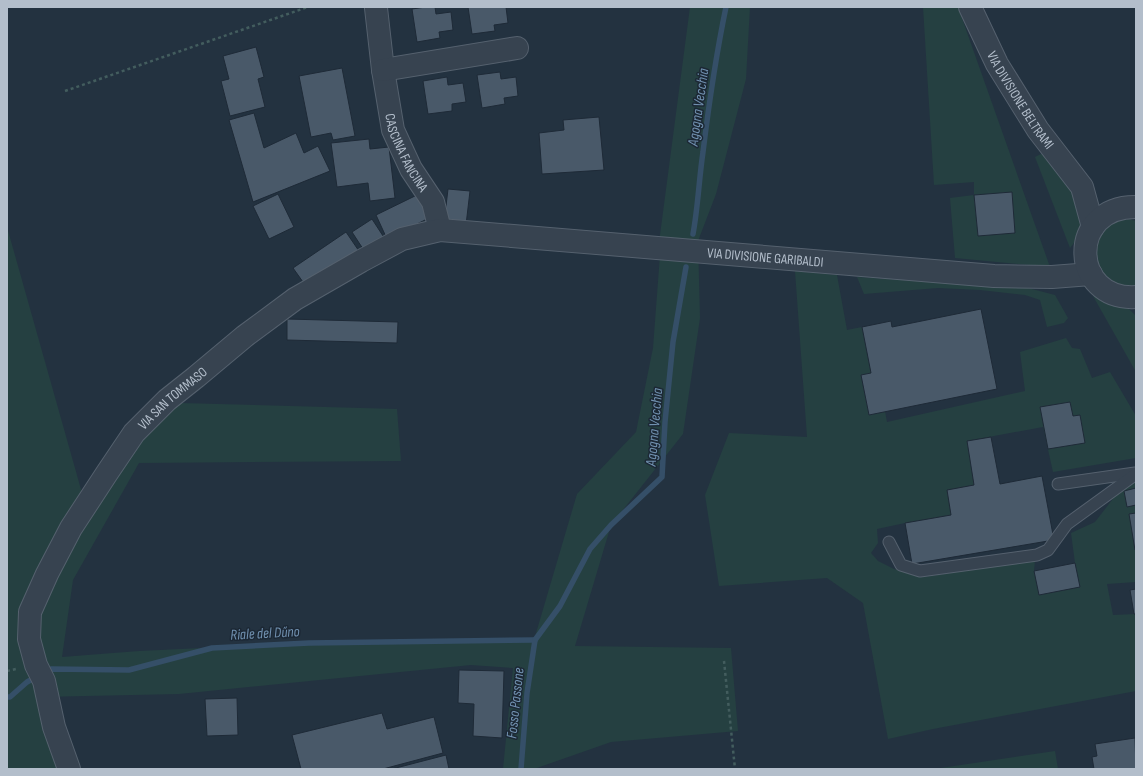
<svg xmlns="http://www.w3.org/2000/svg" width="1143" height="776" font-family="'Sofia Sans Condensed',sans-serif">
	<style>
		.green { fill: #254041 }
		.lines { fill: none; stroke-linecap: round; stroke-linejoin: round }
		.stream { stroke: #354f68; stroke-width: 5.5 }
		.building { fill: #495969; stroke: #1e2a37 }
		.service-casing { stroke: #55616e; stroke-width: 13 }
		.minor-casing { stroke: #55616e; stroke-width: 24 }
		.tertiary-casing { stroke: #55616e; stroke-width: 24 }
		.path { stroke: #435d5e; stroke-width: 2.5; stroke-dasharray: 3 3; stroke-linecap: butt }
		.service { stroke: #374350; stroke-width: 11 }
		.minor { stroke: #374350; stroke-width: 22 }
		.tertiary { stroke: #374350; stroke-width: 22 }
		.labels { text-anchor: middle; stroke-width: 3; stroke-linejoin: round; paint-order: stroke }
		.street-label { font-size: 14px; fill: #b3becb; stroke: #1c2835 }
		.water-label { font-size: 15px; font-style: italic; fill: #7191b0; stroke: #1c2835 }
	</style>
	<rect width="100%" height="100%" fill="#233240"/>
	<!-- green -->
	<g class="green">
		<path d="M 690,7 L 750,7 L 746,79 L 716,194 L 698,241 L 700,318 L 683,434 L 611,525 L 575,646 L 731,648 L 738,731 L 611,742 L 534,769 L 503,769 L 513,668 L 471,665 L 179,694 L 40,697 L 59,769 L 7,769 L 7,227 L 82,493 L 126,428 L 180,403 L 397,409 L 401,461 L 139,463 L 73,580 L 62,657 L 139,651 L 309,643 L 534,640 L 577,494 L 636,432 L 653,348 L 660,255 L 660,235 Z"/>
		<path d="M 923,7 L 958,7 L 1050,267 L 955,258 L 950,198 L 974,195 L 974,182 L 934,185 Z"/>
		<path d="M 1045,152 L 1079,198 L 1084,216 L 1081,234 L 1070,248 L 1035,157 Z"/>
		<path d="M 1129,219 L 1136,221 L 1136,285 L 1129,286 L 1119,285 L 1110,281 L 1097,266 L 1096,244 L 1100,234 L 1108,226 L 1118,221 Z"/>
		<path d="M 795,271 L 837,275 L 847,330 L 862,327 L 871,373 L 861,376 L 869,414 L 885,411 L 887,422 L 1025,391 L 1020,352 L 1066,338 L 1072,348 L 1080,349 L 1092,378 L 1110,372 L 1136,416 L 1136,458 L 1053,472 L 1043,427 L 967,441 L 974,485 L 947,490 L 951,515 L 905,523 L 877,529 L 878,543 L 871,553 L 878,561 L 894,569 L 924,577 L 1035,560 L 1034,571 L 1039,595 L 1080,587 L 1075,563 L 1071,533 L 1095,522 L 1119,491 L 1136,480 L 1136,582 L 1107,584 L 1113,615 L 1136,614 L 1136,691 L 933,729 L 888,739 L 863,603 L 827,578 L 719,586 L 705,495 L 729,433 L 807,437 Z"/>
		<path d="M 857,277 L 1028,288 L 1055,295 L 1068,318 L 1064,323 L 1047,327 L 1040,300 L 1025,295 L 980,290 L 938,288 L 864,294 Z"/>
		<path d="M 1093,296 L 1111,303 L 1129,309 L 1136,316 L 1136,372 Z"/>
		<path d="M 1055,751 L 1058,769 L 934,769 Z"/>
	</g>
	<g class="lines">
		<!-- stream -->
		<g class="stream">
			<path d="M 693,234 C 698,207 699,179 703,152 C 709,103 716,55 726,7"/>
			<path d="M 45,672 L 51,669 L 129,670 L 212,648 L 309,643 L 535,640"/>
			<path d="M 7,697 L 10,697 L 27,682 L 38,676"/>
			<path d="M 521,769 L 527,693 L 535,640 L 560,606 L 590,549 L 611,525 L 662,477 L 665,422 L 673,342 L 686,267"/>
		</g>
	</g>
	<!-- building -->
	<g class="building">
		<path d="M 426,7 L 435,7 L 436,14 L 451,12 L 453,30 L 439,32 L 440,38 L 417,42 L 412,9 Z"/>
		<path d="M 468,7 L 506,7 L 508,23 L 494,25 L 495,31 L 472,34 Z"/>
		<path d="M 256,47 L 264,77 L 258,79 L 265,107 L 230,116 L 221,81 L 229,79 L 223,56 Z"/>
		<path d="M 342,68 L 355,136 L 333,140 L 331,133 L 311,137 L 299,76 Z"/>
		<path d="M 500,72 L 501,79 L 516,77 L 518,96 L 504,98 L 505,104 L 482,108 L 477,75 Z"/>
		<path d="M 447,77 L 448,85 L 463,83 L 466,102 L 452,104 L 452,111 L 428,114 L 423,81 Z"/>
		<path d="M 254,113 L 264,148 L 296,133 L 304,153 L 318,146 L 330,171 L 253,202 L 229,120 Z"/>
		<path d="M 599,117 L 604,170 L 542,174 L 539,133 L 564,130 L 563,120 Z"/>
		<path d="M 369,139 L 370,149 L 389,147 L 395,198 L 370,201 L 368,183 L 337,187 L 331,143 Z"/>
		<path d="M 448,189 L 470,191 L 466,225 L 444,223 Z"/>
		<path d="M 1012,192 L 1015,233 L 978,236 L 974,195 Z"/>
		<path d="M 278,194 L 294,227 L 269,239 L 253,206 Z"/>
		<path d="M 419,194 L 431,217 L 387,239 L 376,215 Z"/>
		<path d="M 372,219 L 385,239 L 365,252 L 352,232 Z"/>
		<path d="M 346,232 L 361,254 L 308,289 L 293,268 Z"/>
		<path d="M 981,309 L 997,389 L 869,415 L 861,375 L 871,373 L 862,327 L 891,321 L 892,327 Z"/>
		<path d="M 287,319 L 398,322 L 397,343 L 287,340 Z"/>
		<path d="M 1070,402 L 1073,416 L 1080,415 L 1085,443 L 1048,449 L 1040,407 Z"/>
		<path d="M 991,437 L 1000,484 L 1042,476 L 1054,540 L 912,564 L 905,523 L 951,515 L 947,490 L 974,485 L 967,441 Z"/>
		<path d="M 1136,488 L 1136,505 L 1127,507 L 1124,491 Z"/>
		<path d="M 1136,513 L 1136,550 L 1135,550 L 1129,514 Z"/>
		<path d="M 1075,563 L 1080,587 L 1039,595 L 1034,571 Z"/>
		<path d="M 1136,589 L 1136,614 L 1134,614 L 1130,590 Z"/>
		<path d="M 459,670 L 504,671 L 502,738 L 473,736 L 474,704 L 458,703 Z"/>
		<path d="M 237,698 L 238,735 L 207,736 L 205,699 Z"/>
		<path d="M 382,713 L 387,729 L 434,717 L 443,753 L 383,769 L 301,769 L 292,735 Z"/>
		<path d="M 1135,738 L 1136,769 L 1094,769 L 1092,757 L 1097,756 L 1095,744 Z"/>
		<path d="M 446,755 L 449,769 L 392,769 Z"/>
	</g>
	<g class="lines">
		<defs>
			<g id="service">
				<path d="M 1058,484 L 1135,473"/>
				<path d="M 889,542 L 901,565 L 920,571 L 1037,555 L 1048,550 L 1067,524 L 1136,474"/>
			</g>
			<g id="minor">
				<path id="s1" d="M 376,8 L 383,70 L 393,130 L 411,169 L 433,202 L 440,230"/>
				<path d="M 383,70 L 517,48"/>
				<path id="s2" d="M 69,769 L 54,727 L 44,681 L 36,665 L 29,639 L 30,612 L 47,574 L 71,528 L 107,473 L 134,433 L 167,400 L 196,377 L 245,336 L 295,299 L 361,261 L 402,239 L 440,230 L 994,276 L 1052,277 L 1091,274"/>
			</g>
			<g id="tertiary">
				<path id="s3" d="M 970,7 L 997,64 L 1038,130 L 1082,187 L 1093,227"/>
				<path d="M 1136,207 C 1067,206 1070,301 1136,297"/>
			</g>
		</defs>
		<!-- service casing -->
		<use href="#service" class="service-casing"/>
		<!-- minor casing -->
		<use href="#minor" class="minor-casing"/>
		<!-- tertiary casing -->
		<use href="#tertiary" class="tertiary-casing"/>
		<!-- path -->
		<g class="path">
			<path d="M 65,91 L 308,7"/>
			<path d="M 724,661 L 735,769"/>
			<path d="M 7,671 L 16,669"/>
		</g>
		<!-- service -->
		<use href="#service" class="service"/>
		<!-- minor -->
		<use href="#minor" class="minor"/>
		<!-- tertiary -->
		<use href="#tertiary" class="tertiary"/>
	</g>
	<g class="labels">
		<!-- street labels -->
		<g class="street-label">
			<text dy="5" stroke="none"><textPath href="#s3" startOffset="106">VIA DIVISIONE BELTRAMI</textPath></text>
			<text dy="5" stroke="none"><textPath href="#s1" startOffset="149">CASCINA FANCINA</textPath></text>
			<text dy="5" stroke="none"><textPath href="#s2" startOffset="1069">VIA DIVISIONE GARIBALDI</textPath></text>
			<text dy="5" stroke="none"><textPath href="#s2" startOffset="423">VIA SAN TOMMASO</textPath></text>
		</g>
		<!-- water labels -->
		<g class="water-label">
			<text transform="translate(698 107) rotate(-82)" y="5">Agogna Vecchia</text>
			<text transform="translate(654 427) rotate(-85)" y="5">Agogna Vecchia</text>
			<text transform="translate(265 633) rotate(-3)" y="5">Riale del Dűno</text>
			<text transform="translate(515 703) rotate(-84)" y="5">Fosso Passone</text>
		</g>
	</g>
	<!-- border -->
	<rect width="1143" height="776" fill="none" stroke="#b3becb" stroke-width="16"/>
</svg>
